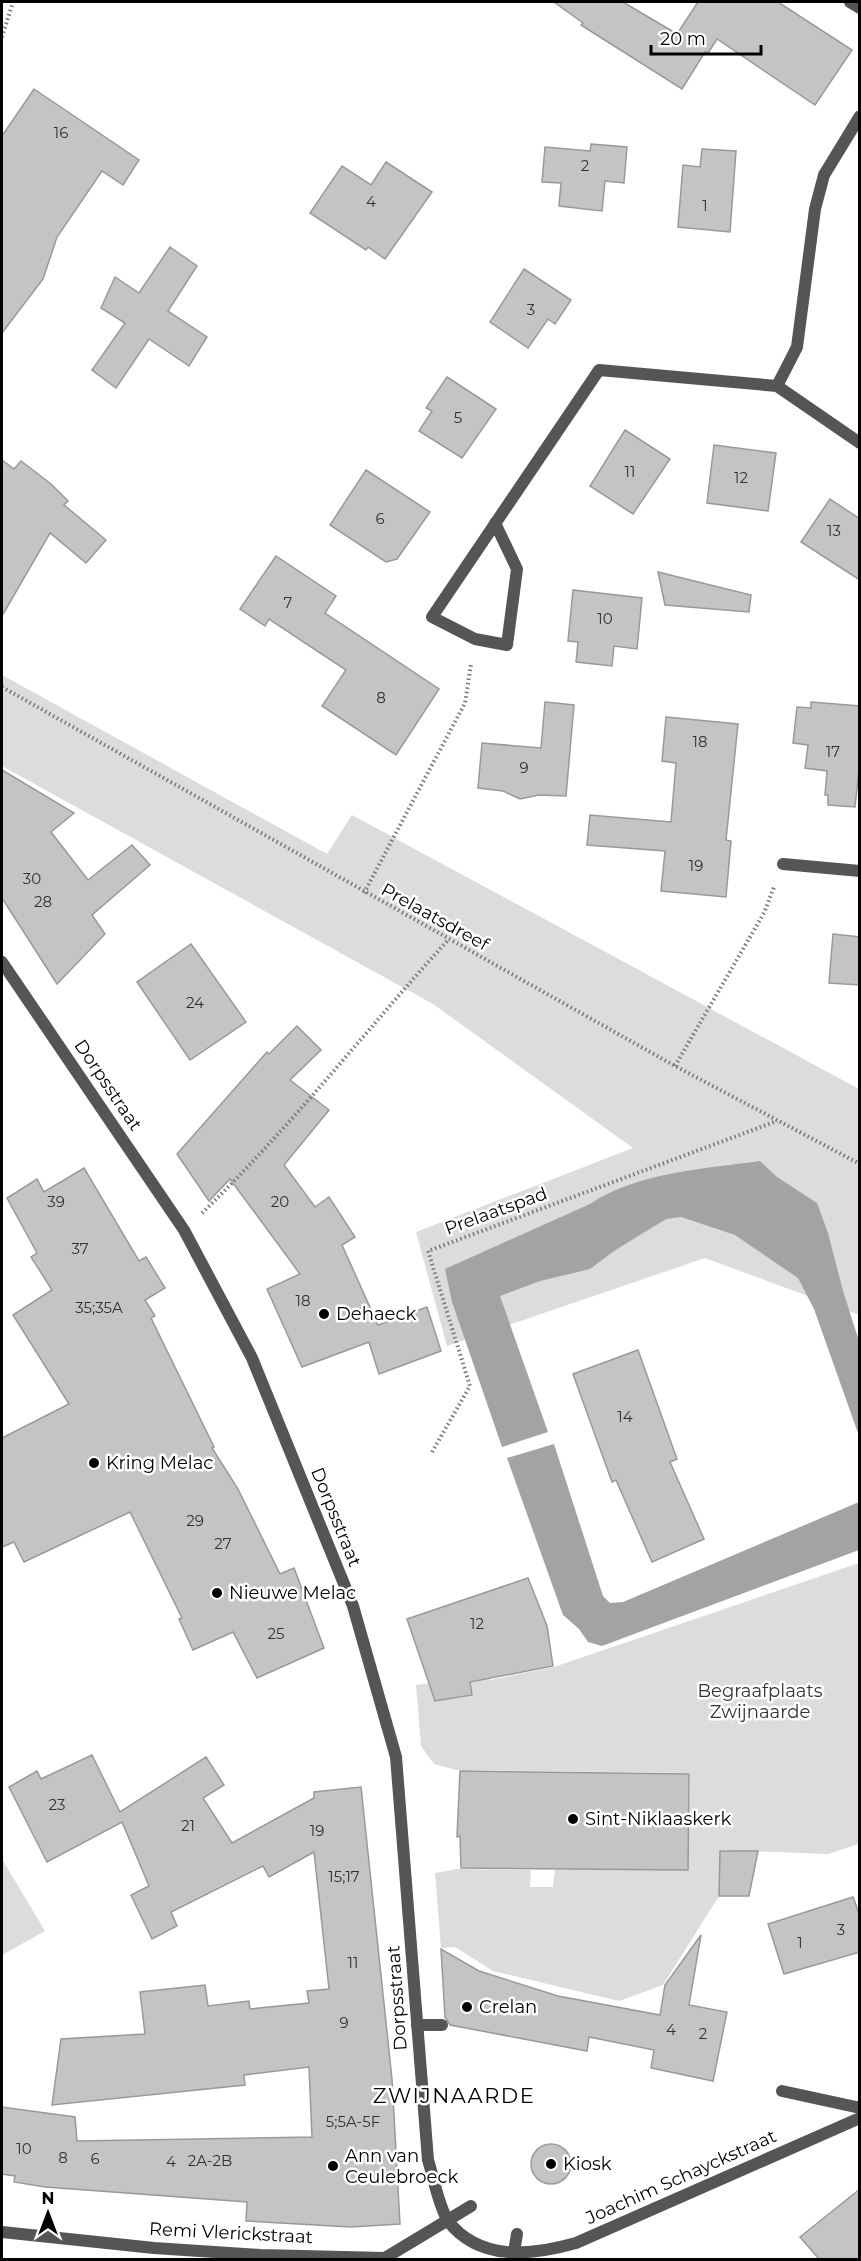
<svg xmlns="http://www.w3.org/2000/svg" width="861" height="2261" font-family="Montserrat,sans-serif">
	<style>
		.green { fill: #dcdcdc }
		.water { fill: #a3a3a3 }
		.building { fill: #c4c4c4; stroke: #999; stroke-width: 1.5 }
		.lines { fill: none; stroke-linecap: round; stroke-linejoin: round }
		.path { stroke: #777; stroke-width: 4; stroke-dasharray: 1.5 3; stroke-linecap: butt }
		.pedestrian { stroke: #555; stroke-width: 12 }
		.minor { stroke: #555; stroke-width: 12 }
		.poi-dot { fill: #000; stroke: #fff; stroke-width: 2 }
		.labels { text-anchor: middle; stroke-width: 5; stroke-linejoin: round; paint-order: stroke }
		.number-label { font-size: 15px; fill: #313131 }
		.street-label { font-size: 18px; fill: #000; stroke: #fff }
		.poi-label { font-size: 18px; fill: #000; stroke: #fff; text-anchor: start }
		.park-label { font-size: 18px; fill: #333; stroke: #fff }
		.quarter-label { font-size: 21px; letter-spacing: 1.5px; fill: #000; stroke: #fff }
	</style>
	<rect width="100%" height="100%" fill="#fff"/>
	<!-- green -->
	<g class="green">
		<path d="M 2,675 L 327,854 L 352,815 L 859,1089 L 859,1315 L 705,1258 L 447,1346 L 416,1232 L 633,1148 L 433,1004 L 2,766 Z"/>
		<path d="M 859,1563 L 859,1844 L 828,1854 L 720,1850 L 719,1896 L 663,1985 L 619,2001 L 493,1971 L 455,1947 L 441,1948 L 435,1873 L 458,1869 L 531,1870 L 530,1887 L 553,1887 L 555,1870 L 688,1870 L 690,1773 L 456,1770 L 434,1764 L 421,1746 L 416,1685 L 487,1676 L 490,1680 L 554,1667 Z"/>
		<path d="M 2,1859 L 45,1931 L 2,1955 Z"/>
	</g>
	<!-- water -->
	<g class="water">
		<path d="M 760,1161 L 777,1177 L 817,1203 L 828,1233 L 843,1291 L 859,1341 L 859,1436 L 814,1309 L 798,1278 L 735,1235 L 681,1217 L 666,1219 L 614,1251 L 590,1269 L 540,1281 L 500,1296 L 548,1432 L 502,1447 L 452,1302 L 445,1269 L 590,1204 C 638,1172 704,1169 760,1161 Z"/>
		<path d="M 554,1444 L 603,1596 L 610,1603 L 623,1602 L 859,1502 L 859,1550 L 602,1646 L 588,1642 L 579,1629 L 563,1615 L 507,1458 Z"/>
	</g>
	<!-- building -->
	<g class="building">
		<path d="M 554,2 L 623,2 L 677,34 L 698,2 L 778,2 L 852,50 L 815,105 L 717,39 L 708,53 L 705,52 L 682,89 L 581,25 L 583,23 Z"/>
		<path d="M 34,89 L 139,160 L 123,185 L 102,171 L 57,237 L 43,279 L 2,333 L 2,136 Z"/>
		<path d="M 591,144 L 627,147 L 624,183 L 605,181 L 602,211 L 559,206 L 561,183 L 542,182 L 545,147 L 590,151 Z"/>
		<path d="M 702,149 L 736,151 L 730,232 L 678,227 L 683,165 L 700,167 Z"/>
		<path d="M 386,162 L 432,192 L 385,259 L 368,247 L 366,250 L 310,213 L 342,166 L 371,185 Z"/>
		<path d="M 170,247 L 197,266 L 168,311 L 207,337 L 189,366 L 149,339 L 116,388 L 92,370 L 125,323 L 101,308 L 115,277 L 139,293 Z"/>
		<path d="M 524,269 L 571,300 L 555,324 L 548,319 L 528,348 L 490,322 Z"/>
		<path d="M 447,377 L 496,409 L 462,458 L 419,431 L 432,411 L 426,408 Z"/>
		<path d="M 625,430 L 670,459 L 633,514 L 590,486 Z"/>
		<path d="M 714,445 L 776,453 L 768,511 L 707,503 Z"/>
		<path d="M 2,460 L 14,469 L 21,461 L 51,484 L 68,501 L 64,505 L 106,540 L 86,563 L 50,533 L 2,616 Z"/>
		<path d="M 366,470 L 430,512 L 397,559 L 386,562 L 330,525 Z"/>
		<path d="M 830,499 L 860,519 L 860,580 L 801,542 Z"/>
		<path d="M 276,556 L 336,596 L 325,613 L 439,689 L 396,755 L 322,706 L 346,670 L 269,619 L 265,626 L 240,609 Z"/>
		<path d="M 658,572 L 751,595 L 749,612 L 665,605 Z"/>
		<path d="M 573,590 L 642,598 L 637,649 L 614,646 L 612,666 L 576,662 L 578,642 L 568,641 Z"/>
		<path d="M 545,702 L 574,705 L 566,796 L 539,795 L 520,799 L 503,791 L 478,788 L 482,743 L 541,748 Z"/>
		<path d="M 811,702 L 860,706 L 860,760 L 855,807 L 828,805 L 828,795 L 825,795 L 827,771 L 805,768 L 808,745 L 793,743 L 797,707 L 811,708 Z"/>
		<path d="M 666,717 L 738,724 L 726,840 L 731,841 L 726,897 L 661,891 L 665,851 L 587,845 L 590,815 L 671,822 L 676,763 L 662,761 Z"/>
		<path d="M 2,770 L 74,813 L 51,832 L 88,880 L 132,845 L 150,865 L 92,915 L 105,934 L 57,984 L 2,898 Z"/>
		<path d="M 833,934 L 860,937 L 860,985 L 829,983 Z"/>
		<path d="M 191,944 L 246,1022 L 190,1060 L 137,982 Z"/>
		<path d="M 297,1026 L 321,1050 L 290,1080 L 329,1110 L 284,1165 L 315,1207 L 329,1197 L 355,1237 L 342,1245 L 378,1325 L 427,1307 L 441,1351 L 379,1374 L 369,1342 L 302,1367 L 267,1289 L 300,1274 L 230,1179 L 209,1201 L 177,1154 L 267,1052 L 269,1054 Z"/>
		<path d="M 84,1168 L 139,1261 L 146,1257 L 165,1288 L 145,1300 L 155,1316 L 151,1318 L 214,1447 L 212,1448 L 238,1489 L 280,1574 L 294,1568 L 324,1648 L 257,1678 L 233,1632 L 193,1650 L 179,1619 L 182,1618 L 130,1512 L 24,1562 L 14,1542 L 2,1547 L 2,1438 L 69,1404 L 13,1315 L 52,1290 L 31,1257 L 37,1253 L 7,1198 L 37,1179 L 44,1192 Z"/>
		<path d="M 638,1350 L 677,1459 L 670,1462 L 704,1539 L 652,1562 L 616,1480 L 612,1482 L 573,1374 Z"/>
		<path d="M 528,1578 L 547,1626 L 553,1666 L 470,1682 L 472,1695 L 435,1701 L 407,1619 Z"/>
		<path d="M 92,1755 L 120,1812 L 206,1757 L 224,1785 L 203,1798 L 232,1843 L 314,1798 L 314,1792 L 361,1787 L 392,2079 L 400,2224 L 351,2227 L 246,2221 L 247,2202 L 45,2187 L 14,2182 L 15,2176 L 2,2174 L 2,2107 L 75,2117 L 77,2141 L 312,2137 L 309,2067 L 244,2075 L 245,2085 L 52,2105 L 61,2039 L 145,2034 L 140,1992 L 205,1985 L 208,2006 L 249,2001 L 250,2009 L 309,2003 L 307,1991 L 329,1989 L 314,1852 L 269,1877 L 263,1866 L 171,1912 L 177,1926 L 152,1939 L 131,1895 L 149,1886 L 122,1822 L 47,1862 L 9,1787 L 37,1771 L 41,1779 Z"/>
		<path d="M 460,1771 L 689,1774 L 688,1870 L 461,1868 L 460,1836 L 457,1837 Z"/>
		<path d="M 720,1851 L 758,1851 L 749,1896 L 719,1896 Z"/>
		<path d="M 853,1897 L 860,1916 L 860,1952 L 784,1974 L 768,1924 Z"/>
		<path d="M 701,1935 L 689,2005 L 727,2012 L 713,2081 L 651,2068 L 654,2050 L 589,2037 L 587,2051 L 450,2025 L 445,2017 L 441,1949 L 479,1971 L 558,1996 L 660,2015 L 665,1985 Z"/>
		<circle cx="551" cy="2164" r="20"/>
		<path d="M 860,2189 L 860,2259 L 819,2259 L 800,2237 Z"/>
	</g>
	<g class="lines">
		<!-- path -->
		<g class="path">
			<path d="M 2,37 L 13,2"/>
			<path d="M 2,687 L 675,1066 L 860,1164"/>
			<path d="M 364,893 L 465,703 L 471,664"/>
			<path d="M 675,1066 L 764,913 L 774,887"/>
			<path d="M 202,1213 C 290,1128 366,1030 449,939"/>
			<path d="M 432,1452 L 470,1386 L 428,1251 L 777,1121"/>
		</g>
		<!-- pedestrian -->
		<g class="pedestrian">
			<path d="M 417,2025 L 442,2025"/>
			<path d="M 782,2091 L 860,2108"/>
			<path d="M 448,2220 L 471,2206"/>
			<path d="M 513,2258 L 517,2234"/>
		</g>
		<!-- minor -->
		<g class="minor">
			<path d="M 850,2 L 860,8"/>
			<path d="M 777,386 L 797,347 L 815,209 L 824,175 L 860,116"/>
			<path d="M 495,523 L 517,569 L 507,645 L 475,639 L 432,617 L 599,370 L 777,386 L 860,443"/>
			<path d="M 783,864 L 860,871"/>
			<path d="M 2,962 L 184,1230 L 252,1358 L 353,1606 L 396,1757 L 428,2160 C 434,2179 438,2204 448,2221 C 479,2261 530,2256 576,2243 L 860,2118"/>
			<path d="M 2,2232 L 154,2248 L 260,2255 L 385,2258 L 448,2220"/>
		</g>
	</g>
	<!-- markers -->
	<g class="poi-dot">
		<circle cx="324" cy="1314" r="6"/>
		<circle cx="94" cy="1463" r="6"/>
		<circle cx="217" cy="1593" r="6"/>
		<circle cx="573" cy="1819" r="6"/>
		<circle cx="467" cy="2007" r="6"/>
		<circle cx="551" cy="2164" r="6"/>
		<circle cx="333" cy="2166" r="6"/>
	</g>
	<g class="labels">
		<!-- number labels -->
		<g class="number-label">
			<text x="61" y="138">16</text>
			<text x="585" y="171">2</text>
			<text x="371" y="207">4</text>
			<text x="705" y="211">1</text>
			<text x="531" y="315">3</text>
			<text x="458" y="423">5</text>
			<text x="630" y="477">11</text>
			<text x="741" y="483">12</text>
			<text x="380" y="524">6</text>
			<text x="834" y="536">13</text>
			<text x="288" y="608">7</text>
			<text x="605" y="624">10</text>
			<text x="381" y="703">8</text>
			<text x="700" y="747">18</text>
			<text x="833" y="757">17</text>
			<text x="524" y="773">9</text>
			<text x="696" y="871">19</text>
			<text x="32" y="884">30</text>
			<text x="43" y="907">28</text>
			<text x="195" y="1008">24</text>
			<text x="56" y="1207">39</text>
			<text x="280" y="1207">20</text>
			<text x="80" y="1254">37</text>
			<text x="303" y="1306">18</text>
			<text x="99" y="1313">35;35A</text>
			<text x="625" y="1422">14</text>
			<text x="195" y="1526">29</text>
			<text x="223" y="1549">27</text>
			<text x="477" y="1629">12</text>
			<text x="276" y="1639">25</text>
			<text x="57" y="1810">23</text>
			<text x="188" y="1831">21</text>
			<text x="317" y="1836">19</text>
			<text x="344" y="1882">15;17</text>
			<text x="841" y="1935">3</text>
			<text x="800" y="1948">1</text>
			<text x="353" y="1968">11</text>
			<text x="344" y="2028">9</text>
			<text x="671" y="2035">4</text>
			<text x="703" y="2039">2</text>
			<text x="353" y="2127">5;5A-5F</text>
			<text x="24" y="2154">10</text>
			<text x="63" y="2163">8</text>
			<text x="95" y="2164">6</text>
			<text x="210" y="2166">2A-2B</text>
			<text x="171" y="2167">4</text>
		</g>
		<!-- street labels -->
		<g class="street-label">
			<text transform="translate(435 917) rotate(29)" y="6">Prelaatsdreef</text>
			<text transform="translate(108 1085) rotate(56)" y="6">Dorpsstraat</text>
			<text transform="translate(496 1211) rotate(-20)" y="6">Prelaatspad</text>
			<text transform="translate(336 1517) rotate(68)" y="6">Dorpsstraat</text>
			<text transform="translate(397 1998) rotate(-94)" y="6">Dorpsstraat</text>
			<text transform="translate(681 2177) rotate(-24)" y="6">Joachim Schayckstraat</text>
			<text transform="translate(231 2233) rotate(3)" y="6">Remi Vlerickstraat</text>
		</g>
		<!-- poi labels -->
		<g class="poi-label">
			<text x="336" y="1320">Dehaeck</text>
			<text x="106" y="1469">Kring Melac</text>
			<text x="229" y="1599">Nieuwe Melac</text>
			<text x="585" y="1825">Sint-Niklaaskerk</text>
			<text x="479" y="2013">Crelan</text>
			<text x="345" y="2162">Ann van<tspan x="345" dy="21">Ceulebroeck</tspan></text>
			<text x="563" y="2170">Kiosk</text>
		</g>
		<!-- park labels -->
		<g class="park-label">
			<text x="760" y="1697">Begraafplaats<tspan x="760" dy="21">Zwijnaarde</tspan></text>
		</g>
		<!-- quarter labels -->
		<g class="quarter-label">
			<text x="454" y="2103">ZWIJNAARDE</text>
		</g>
	</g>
	<!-- border -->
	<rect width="861" height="2261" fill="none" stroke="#000000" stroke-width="6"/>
	<!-- north arrow -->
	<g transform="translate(48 2213)" stroke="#ffffff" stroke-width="4.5" paint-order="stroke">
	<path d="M0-4.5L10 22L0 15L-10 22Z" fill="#000000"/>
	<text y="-9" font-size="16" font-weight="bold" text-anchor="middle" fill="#000000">N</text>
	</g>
	<!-- scale -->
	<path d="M651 45v9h110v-9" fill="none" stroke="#000000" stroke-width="3"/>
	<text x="660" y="45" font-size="18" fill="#000000" stroke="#ffffff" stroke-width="4.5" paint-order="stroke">20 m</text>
</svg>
